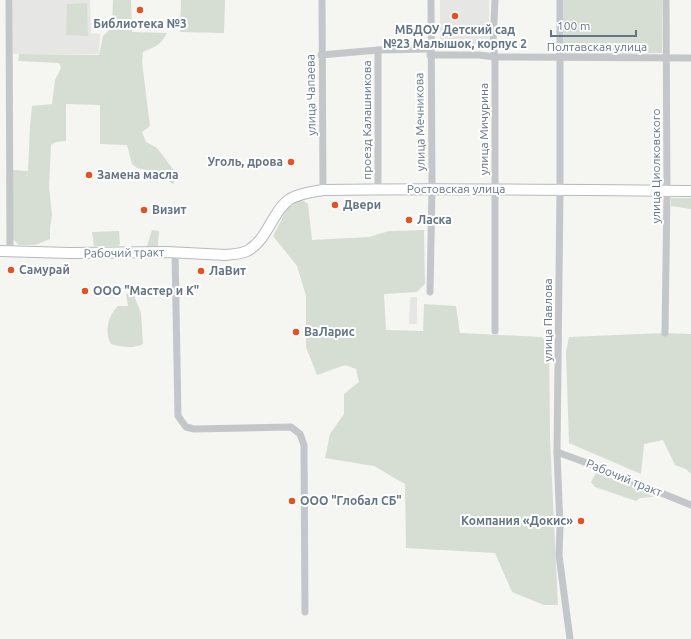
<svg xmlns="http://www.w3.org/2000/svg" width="691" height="639" font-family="Ubuntu,sans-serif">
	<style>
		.built { fill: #e6e7e5 }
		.green { fill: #d6ddd3 }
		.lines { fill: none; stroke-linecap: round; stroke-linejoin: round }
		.secondary-casing { stroke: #b5babf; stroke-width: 12 }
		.street { stroke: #c3c7ca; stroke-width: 7 }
		.secondary { stroke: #fff; stroke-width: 10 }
		.poi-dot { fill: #e8511f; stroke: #fff; stroke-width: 1.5 }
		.labels { text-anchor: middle; stroke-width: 4; stroke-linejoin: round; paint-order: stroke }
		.poi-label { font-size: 12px; font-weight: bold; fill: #637584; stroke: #fff; text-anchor: start }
		.street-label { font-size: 12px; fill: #637584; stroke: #fff }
	</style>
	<rect width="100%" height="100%" fill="#f5f6f2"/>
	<!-- built -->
	<g class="built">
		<path d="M 13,0 L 90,0 L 91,33 L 100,34 L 99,54 L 13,54 Z"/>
		<rect x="440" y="0" width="49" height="50"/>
		<path d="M 410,297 L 417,297 L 417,324 L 409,324 Z"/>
	</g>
	<!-- green -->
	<g class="green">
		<path d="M 113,0 L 131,0 L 132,32 L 167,33 C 160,46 156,46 143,52 L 142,62 L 150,126 L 142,132 L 146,142 L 157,148 L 176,173 L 177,178 L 173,184 L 163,177 L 151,171 L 137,168 L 132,164 L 127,145 L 100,144 L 100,105 L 66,104 L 66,141 L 56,142 L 51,145 L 49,187 L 52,215 L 50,228 L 50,239 L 35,245 L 19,245 L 13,239 L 12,175 L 13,170 L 28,171 L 30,126 L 32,106 L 52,104 L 55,80 L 61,68 L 59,63 L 18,61 L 19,54 L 99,55 L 103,36 L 112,27 Z"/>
		<path d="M 181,0 L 225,0 L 224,33 L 180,32 Z"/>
		<path d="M 564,0 L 662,0 L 662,53 L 564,55 Z"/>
		<path d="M 87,3 L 88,36 L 66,35 L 67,4 Z"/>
		<path d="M 671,198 L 691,198 L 691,209 L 671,206 Z"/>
		<path d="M 301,199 L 308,204 L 312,240 L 369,237 L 389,231 L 424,230 L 425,284 L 417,292 L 384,294 L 386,330 L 423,331 L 424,304 L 456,306 L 460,333 L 541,337 L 549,342 L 550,438 L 558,605 L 544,605 L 512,592 L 495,553 L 406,548 L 405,484 L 374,466 L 325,458 L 330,434 L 344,414 L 344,394 L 359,382 L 356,369 L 345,365 L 317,375 L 306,347 L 306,296 L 297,266 L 273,236 L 287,209 Z"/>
		<path d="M 152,230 L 159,231 L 158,246 L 147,246 Z"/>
		<path d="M 119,231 L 120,244 L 118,246 L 94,246 L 92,232 Z"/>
		<path d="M 133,293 L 141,313 L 143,344 C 133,349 122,347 111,344 C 104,331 108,316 118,306 L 128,306 L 126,294 Z"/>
		<path d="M 665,333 L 691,334 L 691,474 L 686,469 L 675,465 L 663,440 L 644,444 L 641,474 L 569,443 L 566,352 L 569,337 Z"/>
		<path d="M 596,473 L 655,493 L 653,497 L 640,498 L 636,501 L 595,487 L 591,482 Z"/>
	</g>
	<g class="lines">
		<defs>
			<path id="secondary" d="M 0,251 L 70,253 L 167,252 L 226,255 C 233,254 241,254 247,251 C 268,240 272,211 290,199 C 300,193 312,192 323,190 C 446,188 568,190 691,191"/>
		</defs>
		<!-- secondary casing -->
		<use href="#secondary" class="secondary-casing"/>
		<!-- street -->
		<g class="street">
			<path d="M 9,0 L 10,251"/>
			<path d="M 322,0 L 323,190"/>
			<path d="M 495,0 L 493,43 L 495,57 L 495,331"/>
			<path d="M 560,0 L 560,191 L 557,452 L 560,527 L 559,555 L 570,639"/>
			<path d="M 378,50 L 378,189"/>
			<path d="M 321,55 L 378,50 L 431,49"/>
			<path d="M 430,55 L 479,55 L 495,57 L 691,58"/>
			<path d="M 175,252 L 178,416 L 186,427 L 194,429 L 291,427 L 300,434 L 304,445 L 305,612"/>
			<path d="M 430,292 L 432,189 L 431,0"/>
			<path d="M 665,333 L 667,191 L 666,0"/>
			<path d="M 557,452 L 587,463 L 691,505"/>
		</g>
		<!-- secondary -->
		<use href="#secondary" class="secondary"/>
	</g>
	<!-- markers -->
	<g class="poi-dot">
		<circle cx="140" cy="10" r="4"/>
		<circle cx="455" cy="16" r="4"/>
		<circle cx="291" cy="162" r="4"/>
		<circle cx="89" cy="175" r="4"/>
		<circle cx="335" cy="205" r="4"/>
		<circle cx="144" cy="210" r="4"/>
		<circle cx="409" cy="220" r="4"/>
		<circle cx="11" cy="270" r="4"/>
		<circle cx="201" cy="271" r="4"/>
		<circle cx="85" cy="291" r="4"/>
		<circle cx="296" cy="332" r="4"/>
		<circle cx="292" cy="501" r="4"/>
		<circle cx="581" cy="521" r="4"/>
	</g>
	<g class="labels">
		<!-- poi labels -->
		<g class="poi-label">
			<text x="140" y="28" text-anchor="middle">Библиотека №3</text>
			<text x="455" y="34" text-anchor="middle">МБДОУ Детский сад<tspan x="455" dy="14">№23 Малышок, корпус 2</tspan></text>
			<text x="283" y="166" text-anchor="end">Уголь, дрова</text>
			<text x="97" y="179">Замена масла</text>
			<text x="343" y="209">Двери</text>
			<text x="152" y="214">Визит</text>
			<text x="417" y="224">Ласка</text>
			<text x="19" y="274">Самурай</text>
			<text x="209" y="275">ЛаВит</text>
			<text x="93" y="295">ООО "Мастер и К"</text>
			<text x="304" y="336">ВаЛарис</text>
			<text x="300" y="505">ООО "Глобал СБ"</text>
			<text x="573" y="525" text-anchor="end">Компания «Докис»</text>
		</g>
		<!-- street labels -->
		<g class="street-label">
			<text x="597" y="51">Полтавская улица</text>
			<text transform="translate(311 95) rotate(-91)" y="4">улица Чапаева</text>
			<text transform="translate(367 120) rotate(-90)" y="4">проезд Калашникова</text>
			<text transform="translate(420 122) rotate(-91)" y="4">улица Мечникова</text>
			<text transform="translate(484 129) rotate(-90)" y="4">улица Мичурина</text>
			<text transform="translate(656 166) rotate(-90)" y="4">улица Циолковского</text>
			<text x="456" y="193">Ростовская улица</text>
			<text transform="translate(124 253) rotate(-1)" y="4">Рабочий тракт</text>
			<text transform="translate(548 320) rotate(-90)" y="4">улица Павлова</text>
			<text transform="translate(624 478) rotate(22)" y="4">Рабочий тракт</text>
		</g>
	</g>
	<!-- scale -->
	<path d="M551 30v6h85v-6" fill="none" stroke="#637584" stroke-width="2"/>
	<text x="557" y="30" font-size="12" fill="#637584" stroke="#ffffff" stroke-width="3" paint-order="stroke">100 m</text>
</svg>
